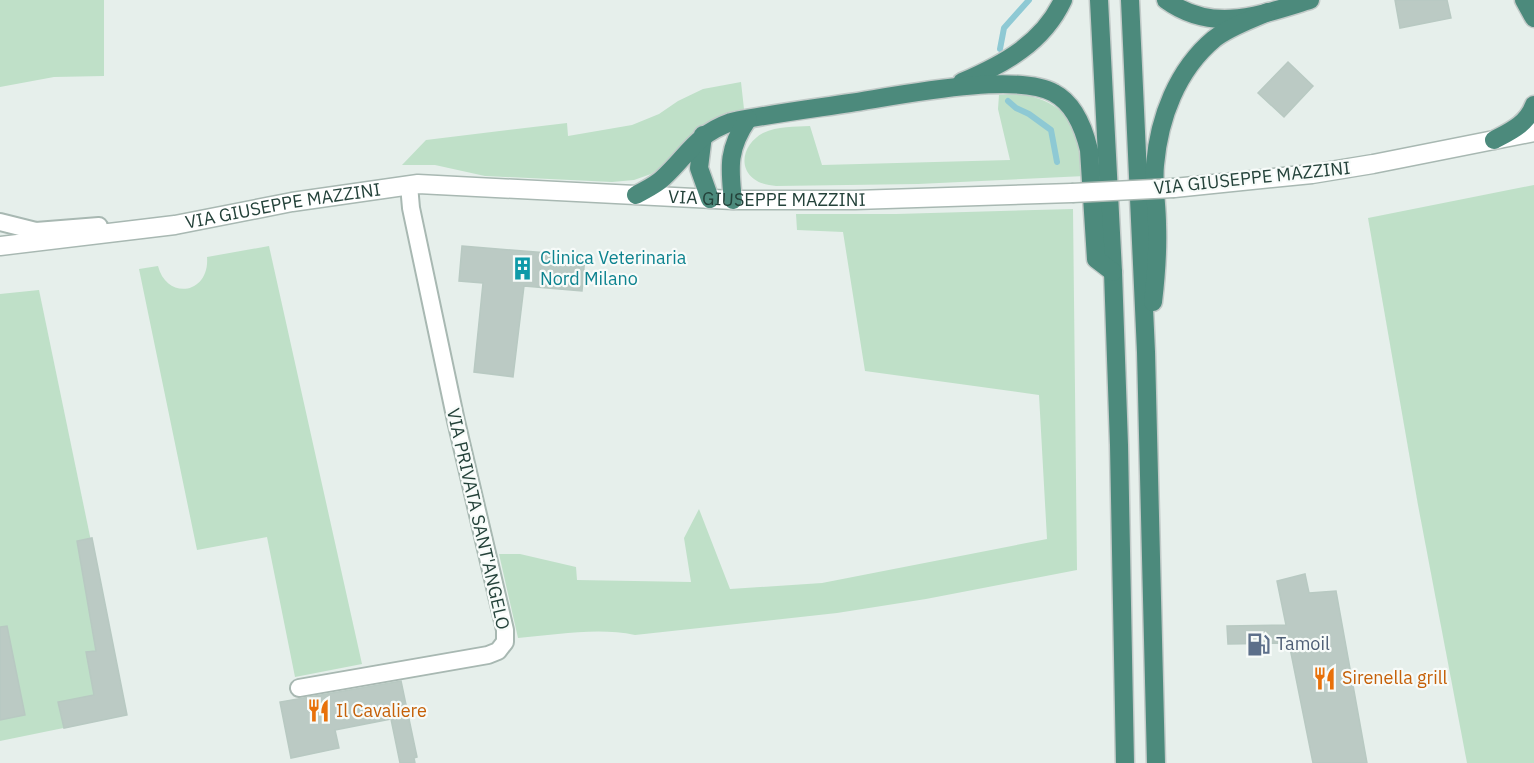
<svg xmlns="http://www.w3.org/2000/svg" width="1534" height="763" font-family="'IBM Plex Sans',sans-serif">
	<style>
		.green { fill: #bfe0c8 }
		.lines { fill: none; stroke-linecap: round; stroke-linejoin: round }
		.stream { stroke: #8ec9d4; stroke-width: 6 }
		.building { fill: #bbcac4; stroke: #b8c9c2; stroke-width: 1.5 }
		.minor-casing { stroke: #a8b8b2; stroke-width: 20 }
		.tertiary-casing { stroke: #a8b8b2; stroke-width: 21 }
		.trunk-casing { stroke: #c2cac8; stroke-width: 21 }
		.minor { stroke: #fff; stroke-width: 16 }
		.tertiary { stroke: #fff; stroke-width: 18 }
		.trunk { stroke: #4c8a7c; stroke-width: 18 }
		.tertiary-bridge-casing { stroke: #a8b8b2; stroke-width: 21; stroke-linecap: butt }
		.tertiary-bridge { stroke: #fff; stroke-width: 18 }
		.labels { text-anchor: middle; stroke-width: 4.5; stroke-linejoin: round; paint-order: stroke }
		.street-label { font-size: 18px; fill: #24423a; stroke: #f7fbf9 }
		.culture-label { font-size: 18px; fill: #0d838f; stroke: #f7fbf9; text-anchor: start }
		.service-label { font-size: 18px; fill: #4e5e75; stroke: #f7fbf9; text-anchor: start }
		.food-label { font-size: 18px; fill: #c56008; stroke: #f7fbf9; text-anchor: start }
	</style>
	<rect width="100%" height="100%" fill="#e6efeb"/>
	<!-- green -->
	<g class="green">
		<path d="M 0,0 L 104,0 L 104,76 L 54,77 L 0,87 Z"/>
		<path d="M 741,82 L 744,109 L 725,115 L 707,124 L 694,133 L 661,167 L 651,174 L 634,180 L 612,182 L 485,176 L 435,165 L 402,165 L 426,140 L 567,123 L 568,136 L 632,125 L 659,114 L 678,101 L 703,89 Z"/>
		<path d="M 1016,94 C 1050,97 1074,114 1083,147 C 1085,156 1084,167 1085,176 L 918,184 L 776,186 C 769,185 760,184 754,179 C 736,165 746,142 763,133 C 778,126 794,127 810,126 L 822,165 L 1010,160 L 998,109 L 999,95 Z"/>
		<path d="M 1534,185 L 1534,763 L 1467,763 L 1418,505 L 1368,218 Z"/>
		<path d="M 1073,209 L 1077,570 L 926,599 L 837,613 L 635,635 C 597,627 556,635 518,638 L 499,554 L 520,554 L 576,567 L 577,580 L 691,582 L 684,538 L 699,509 L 730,589 L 822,583 L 1047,539 L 1039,395 L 865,371 L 843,232 L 797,230 L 796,214 L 896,214 Z"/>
		<path d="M 269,246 L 362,664 L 295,677 L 267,537 L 197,550 L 139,269 L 158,266 C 167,301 210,294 207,257 Z"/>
		<path d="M 39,290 L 127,715 L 0,741 L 0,294 Z"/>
	</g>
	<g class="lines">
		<!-- stream -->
		<g class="stream">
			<path d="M 1000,49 L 1004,28 L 1029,0"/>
			<path d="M 1008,101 L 1016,108 L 1029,114 L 1051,130 L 1057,162"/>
		</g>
	</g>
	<!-- building -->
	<g class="building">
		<path d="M 1395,0 L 1447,0 L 1451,18 L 1400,28 Z"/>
		<path d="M 1288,62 L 1313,86 L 1284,117 L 1258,93 Z"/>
		<path d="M 462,246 L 585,256 L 582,291 L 524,286 L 513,377 L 474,372 L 483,283 L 459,281 Z"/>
		<path d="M 92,538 L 127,715 L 64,728 L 58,702 L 94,695 L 86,652 L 96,651 L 77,541 Z"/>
		<path d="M 1305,574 L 1309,593 L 1336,591 L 1367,763 L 1313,763 L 1289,643 L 1228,644 L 1227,626 L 1286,625 L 1277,581 Z"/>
		<path d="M 7,626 L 25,715 L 0,720 L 0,627 Z"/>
		<path d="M 401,681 L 417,757 L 414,758 L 415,763 L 400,763 L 391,719 L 335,730 L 339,748 L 291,758 L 280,702 Z"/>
	</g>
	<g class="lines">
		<defs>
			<g id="minor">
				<path d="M 0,222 L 36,231 L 99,226"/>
				<path d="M 299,688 L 488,655 L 498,651 L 505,642 L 505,630 L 456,421 L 411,208 L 409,185"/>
			</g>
			<g id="tertiary">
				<path d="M 1174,188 L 1312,174 L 1373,164 L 1534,132"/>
				<path id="s1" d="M 0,246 L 175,225 L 292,202 L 418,184 L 733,200 L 855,200 L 1072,193"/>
			</g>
			<g id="trunk">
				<path d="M 1099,0 L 1113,272 L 1119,445 L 1125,763"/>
				<path d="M 1130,0 L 1146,352 L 1156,763"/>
				<path d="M 1166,0 C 1213,34 1260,15 1310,0"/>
				<path d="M 1524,0 L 1534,18"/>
				<path d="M 962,82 C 1004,64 1043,43 1063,0"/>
				<path d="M 703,135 L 699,168 L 710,199"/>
				<path d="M 1494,140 C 1511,131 1527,124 1534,105"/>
				<path d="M 636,195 C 645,190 656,185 663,178 C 689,154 695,135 731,122 C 770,114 810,109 850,103 C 896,96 1015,71 1054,93 C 1075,104 1084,129 1089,150 L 1096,259 L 1113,272"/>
				<path d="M 733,200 C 729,166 728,148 748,119"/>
				<path d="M 1153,302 C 1156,277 1158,250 1157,224 C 1157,205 1153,184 1155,165 C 1159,118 1177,70 1214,39 C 1229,27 1250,20 1268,12"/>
			</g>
		</defs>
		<!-- minor casing -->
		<use href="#minor" class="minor-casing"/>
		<!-- tertiary casing -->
		<use href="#tertiary" class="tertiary-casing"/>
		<!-- trunk casing -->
		<use href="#trunk" class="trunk-casing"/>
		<!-- minor -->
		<use href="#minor" class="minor"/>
		<!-- tertiary -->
		<use href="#tertiary" class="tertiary"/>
		<!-- trunk -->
		<use href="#trunk" class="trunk"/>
		<defs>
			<path id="tertiary-bridge" d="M 1072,193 L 1174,188"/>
		</defs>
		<!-- tertiary-bridge casing -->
		<use href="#tertiary-bridge" class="tertiary-bridge-casing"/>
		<!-- tertiary-bridge -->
		<use href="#tertiary-bridge" class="tertiary-bridge"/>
	</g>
	<!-- icons -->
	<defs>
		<symbol id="building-bare" viewBox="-9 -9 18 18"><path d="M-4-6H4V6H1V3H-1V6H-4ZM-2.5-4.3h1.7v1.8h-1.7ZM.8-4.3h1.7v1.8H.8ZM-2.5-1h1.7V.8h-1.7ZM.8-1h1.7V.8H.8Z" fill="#0f9aa8" stroke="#f7fbf9" stroke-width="2.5" paint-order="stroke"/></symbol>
		<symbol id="fuel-bare" viewBox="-9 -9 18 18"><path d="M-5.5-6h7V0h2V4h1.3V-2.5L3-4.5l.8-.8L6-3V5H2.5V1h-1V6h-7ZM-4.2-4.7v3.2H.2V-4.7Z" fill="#5c6f8a" stroke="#f7fbf9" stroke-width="2.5" paint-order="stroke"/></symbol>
		<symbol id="restaurant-bare" viewBox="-9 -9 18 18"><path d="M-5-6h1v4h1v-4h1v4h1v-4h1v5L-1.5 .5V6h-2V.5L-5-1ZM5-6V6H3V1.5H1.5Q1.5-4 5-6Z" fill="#e8710a" stroke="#f7fbf9" stroke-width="2.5" paint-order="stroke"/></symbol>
	</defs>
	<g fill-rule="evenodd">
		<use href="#building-bare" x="506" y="252" width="33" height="33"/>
		<use href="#fuel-bare" x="1242" y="628" width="33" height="33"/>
		<use href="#restaurant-bare" x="1308" y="662" width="33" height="33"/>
		<use href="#restaurant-bare" x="302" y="694" width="33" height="33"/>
	</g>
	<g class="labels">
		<!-- street labels -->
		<g class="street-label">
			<text transform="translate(1252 178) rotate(-6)" y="6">VIA GIUSEPPE MAZZINI</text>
			<text dy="6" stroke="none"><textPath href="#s1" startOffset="772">VIA GIUSEPPE MAZZINI</textPath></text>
			<text dy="6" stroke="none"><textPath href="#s1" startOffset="286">VIA GIUSEPPE MAZZINI</textPath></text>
			<text transform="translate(478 519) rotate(77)" y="6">VIA PRIVATA SANT'ANGELO</text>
		</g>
		<!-- culture labels -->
		<g class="culture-label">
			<text x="540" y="264">Clinica Veterinaria<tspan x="540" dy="21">Nord Milano</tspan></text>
		</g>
		<!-- service labels -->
		<g class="service-label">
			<text x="1276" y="650">Tamoil</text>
		</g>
		<!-- food labels -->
		<g class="food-label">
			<text x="1342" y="684">Sirenella grill</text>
			<text x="336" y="717">Il Cavaliere</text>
		</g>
	</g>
</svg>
